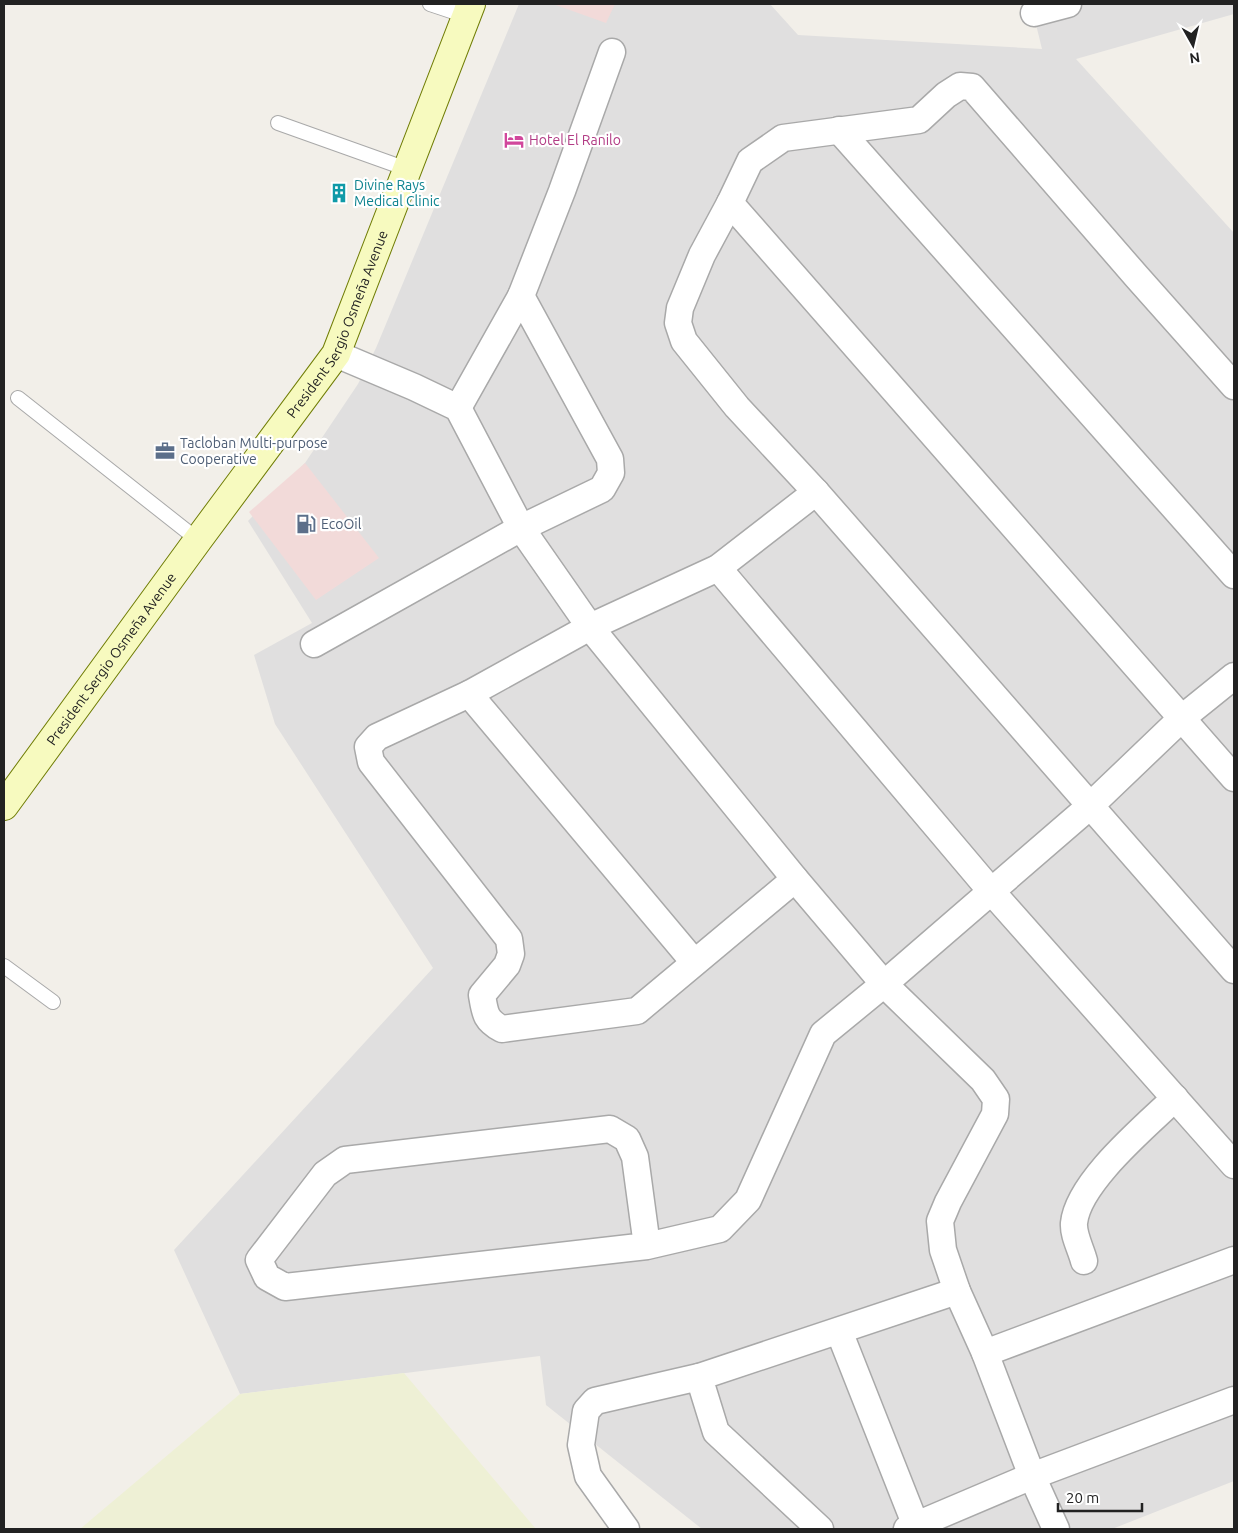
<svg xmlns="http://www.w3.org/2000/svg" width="1238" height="1533" font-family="Ubuntu,sans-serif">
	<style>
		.residential { fill: #e0dfdf }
		.commercial { fill: #f2dad9 }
		.farmland { fill: #eef0d5 }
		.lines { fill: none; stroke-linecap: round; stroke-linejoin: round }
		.service-casing { stroke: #a9a9a9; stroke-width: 16 }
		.minor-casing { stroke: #a9a9a9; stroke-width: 29 }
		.secondary-casing { stroke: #707d05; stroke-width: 30 }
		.service { stroke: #fff; stroke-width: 14 }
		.minor { stroke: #fff; stroke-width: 26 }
		.secondary { stroke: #f7fabf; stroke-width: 28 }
		.labels { text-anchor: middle; stroke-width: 4.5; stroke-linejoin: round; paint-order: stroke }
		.hotel-label { font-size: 14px; fill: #b23c85; stroke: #fff; text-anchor: start }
		.culture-label { font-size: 14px; fill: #0d838f; stroke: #fff; text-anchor: start }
		.street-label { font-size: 14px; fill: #222; stroke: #fff }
		.service-label { font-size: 14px; fill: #4e5e75; stroke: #fff; text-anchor: start }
	</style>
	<rect width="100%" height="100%" fill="#f2efe9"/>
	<!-- residential -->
	<path class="residential" d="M 519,4 L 770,4 L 798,35 L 1042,49 L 1031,4 L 1234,4 L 1234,14 L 1076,59 L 1234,233 L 1234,1481 L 1112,1529 L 702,1529 L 546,1405 L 540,1356 L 240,1394 L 174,1250 L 433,968 L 275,724 L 254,655 L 312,623 L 248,521 L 305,463 L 358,384 L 376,348 Z"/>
	<!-- commercial -->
	<g class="commercial">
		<path d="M 553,4 L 615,4 L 606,23 Z"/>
		<path d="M 305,463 L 379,558 L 316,600 L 249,512 Z"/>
	</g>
	<!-- farmland -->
	<path class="farmland" d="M 404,1373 L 536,1529 L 80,1529 L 240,1394 Z"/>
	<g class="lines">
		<defs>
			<g id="service">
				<path d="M 430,4 L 466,16"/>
				<path d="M 278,123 L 407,169"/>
				<path d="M 18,398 L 198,540"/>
				<path d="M 4,966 L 53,1002"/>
			</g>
			<g id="minor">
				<path d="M 1034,13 L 1068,4"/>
				<path d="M 839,130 L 1234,575"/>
				<path d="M 730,203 L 1234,778"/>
				<path d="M 336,354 L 414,387 L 458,408 L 521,528 L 590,627 L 795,879 L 884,984 L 983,1080 L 996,1099 L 995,1114 L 948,1202 L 940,1221 L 943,1250 L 957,1291 L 985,1353 L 1032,1476 L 1056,1529"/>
				<path d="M 1234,386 L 1137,277 L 972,87 L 960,86 L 946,95 L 919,120 L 783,138 L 750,161 L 730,203 L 702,255 L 680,308 L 678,323 L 684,341 L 737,407 L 816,492 L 1234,970"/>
				<path d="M 458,408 L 521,296 L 562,191 L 612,52"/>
				<path d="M 718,568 L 991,891 L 1234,1165"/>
				<path d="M 314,644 L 521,528 L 602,489 L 611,473 L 610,459 L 521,296"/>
				<path d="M 469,694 L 694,962"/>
				<path d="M 795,879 L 637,1011 L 502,1029 C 485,1020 485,1013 482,995 L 507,965 L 511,954 L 509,939 L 371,762 L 368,747 L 377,737 L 469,694 L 590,627 L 718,568 L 816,492"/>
				<path d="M 647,1246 L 635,1157 L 627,1139 L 610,1129 L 345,1160 L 325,1174 L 259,1260 L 267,1277 L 285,1287 L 647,1246 L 720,1229 L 748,1200 L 823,1034 L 884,984 L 1090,806 L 1182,718 L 1234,676"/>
				<path d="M 1084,1261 C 1081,1249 1073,1235 1074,1223 C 1078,1182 1146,1126 1175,1098"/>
				<path d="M 839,1331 L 916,1526"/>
				<path d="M 985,1353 L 1234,1260"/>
				<path d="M 626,1529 L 588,1476 L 581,1445 L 586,1411 L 595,1401 L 699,1377"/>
				<path d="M 820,1529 L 716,1432 L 699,1377 L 957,1291"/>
				<path d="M 907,1529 L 1032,1476 L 1234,1400"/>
			</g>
			<g id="secondary">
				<path id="s1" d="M 4,806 L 198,540 L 336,354 L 471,4"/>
			</g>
		</defs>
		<!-- service casing -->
		<use href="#service" class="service-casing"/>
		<!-- minor casing -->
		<use href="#minor" class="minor-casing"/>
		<!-- secondary casing -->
		<use href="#secondary" class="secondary-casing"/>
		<!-- service -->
		<use href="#service" class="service"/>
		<!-- minor -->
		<use href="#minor" class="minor"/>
		<!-- secondary -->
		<use href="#secondary" class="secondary"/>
	</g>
	<!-- icons -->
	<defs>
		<symbol id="hotel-bare" viewBox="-9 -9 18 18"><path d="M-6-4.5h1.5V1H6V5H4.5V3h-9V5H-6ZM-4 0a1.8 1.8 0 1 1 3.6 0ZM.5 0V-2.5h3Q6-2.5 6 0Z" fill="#d1479c" stroke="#fff" stroke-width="2.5" paint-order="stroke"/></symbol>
		<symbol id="building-bare" viewBox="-9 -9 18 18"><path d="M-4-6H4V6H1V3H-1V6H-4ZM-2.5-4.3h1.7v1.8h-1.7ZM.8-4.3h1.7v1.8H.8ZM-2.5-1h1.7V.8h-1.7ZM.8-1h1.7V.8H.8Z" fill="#0f9aa8" stroke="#fff" stroke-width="2.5" paint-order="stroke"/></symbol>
		<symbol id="office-bare" viewBox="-9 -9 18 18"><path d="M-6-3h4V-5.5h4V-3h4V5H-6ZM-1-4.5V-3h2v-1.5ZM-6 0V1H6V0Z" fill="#5c6f8a" stroke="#fff" stroke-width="2.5" paint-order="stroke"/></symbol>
		<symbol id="fuel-bare" viewBox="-9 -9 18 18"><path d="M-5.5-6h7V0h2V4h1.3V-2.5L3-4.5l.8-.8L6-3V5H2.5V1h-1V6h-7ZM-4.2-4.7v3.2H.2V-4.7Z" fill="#5c6f8a" stroke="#fff" stroke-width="2.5" paint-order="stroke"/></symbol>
	</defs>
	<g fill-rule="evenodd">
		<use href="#hotel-bare" x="500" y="126" width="28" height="28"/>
		<use href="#building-bare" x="325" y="179" width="28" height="28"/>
		<use href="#office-bare" x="151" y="437" width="28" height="28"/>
		<use href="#fuel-bare" x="292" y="510" width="28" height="28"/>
	</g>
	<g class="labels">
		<!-- hotel labels -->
		<g class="hotel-label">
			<text x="529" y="145">Hotel El Ranilo</text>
		</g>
		<!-- culture labels -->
		<g class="culture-label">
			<text x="354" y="190">Divine Rays<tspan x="354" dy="16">Medical Clinic</tspan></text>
		</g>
		<!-- street labels -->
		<g class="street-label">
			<text dy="5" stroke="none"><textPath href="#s1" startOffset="588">President Sergio Osmeña Avenue</textPath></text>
			<text dy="5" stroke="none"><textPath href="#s1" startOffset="182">President Sergio Osmeña Avenue</textPath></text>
		</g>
		<!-- service labels -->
		<g class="service-label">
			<text x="180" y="448">Tacloban Multi-purpose<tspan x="180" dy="16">Cooperative</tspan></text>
			<text x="321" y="529">EcoOil</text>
		</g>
	</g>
	<!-- border -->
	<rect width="1238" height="1533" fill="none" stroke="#222222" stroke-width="10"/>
	<!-- north arrow -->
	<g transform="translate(1193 45) rotate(172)" stroke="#ffffff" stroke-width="4" paint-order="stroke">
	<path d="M0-4L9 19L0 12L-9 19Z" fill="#222222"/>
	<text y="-8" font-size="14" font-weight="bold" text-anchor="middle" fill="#222222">N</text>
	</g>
	<!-- scale -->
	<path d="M1058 1503v8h84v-8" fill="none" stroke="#222222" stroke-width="2.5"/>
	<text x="1066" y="1503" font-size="15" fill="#222222" stroke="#ffffff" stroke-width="4" paint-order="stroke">20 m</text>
</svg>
